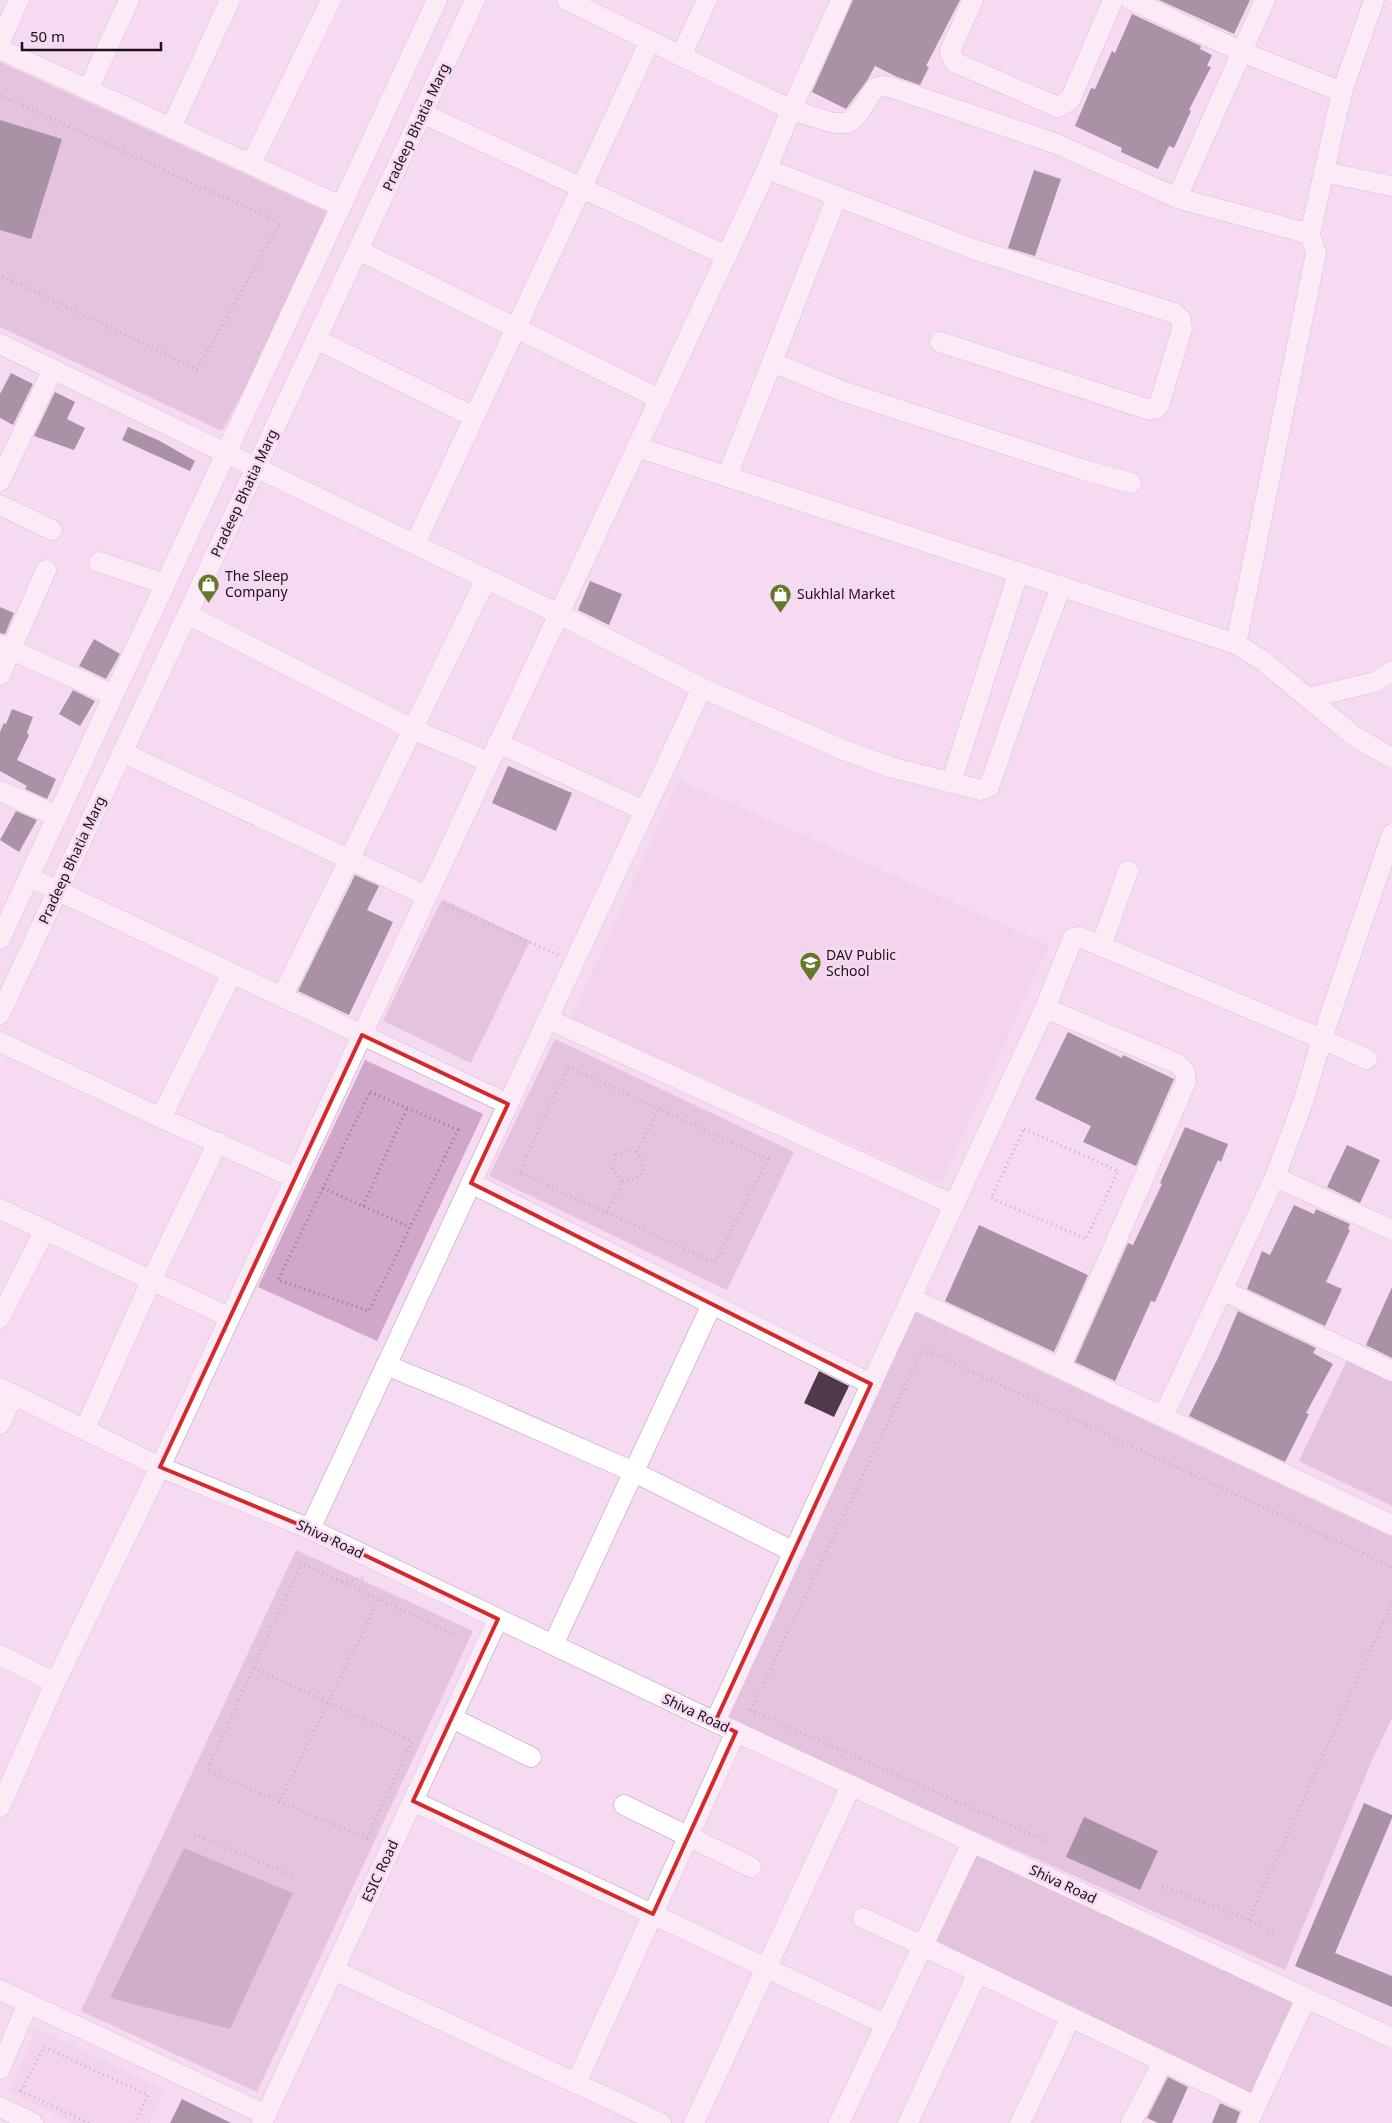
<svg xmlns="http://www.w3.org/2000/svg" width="1392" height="2123" font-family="'Noto Sans',sans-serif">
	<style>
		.built { fill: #edcce8 }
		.green { fill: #d0a6c9 }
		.water { fill: #a3789c }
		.building { fill: #4f3a4c }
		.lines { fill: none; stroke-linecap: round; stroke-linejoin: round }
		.minor-casing { stroke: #b59bb0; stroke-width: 21 }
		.path { stroke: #8f7c8c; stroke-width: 3; stroke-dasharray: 1 4; stroke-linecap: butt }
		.minor { stroke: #fff; stroke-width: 20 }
		.marked { fill: none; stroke: #d62828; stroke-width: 4; stroke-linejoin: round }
		.labels { text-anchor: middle; stroke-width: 5; stroke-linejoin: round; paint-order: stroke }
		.street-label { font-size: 14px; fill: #1c121a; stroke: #f5daf1 }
		.poi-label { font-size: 14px; fill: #1c121a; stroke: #f5daf1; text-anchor: start }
	</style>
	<rect width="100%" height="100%" fill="#f5daf1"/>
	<!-- built -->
	<g class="built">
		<path d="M 679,780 L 1049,945 L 941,1184 L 571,1019 Z"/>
		<path d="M 36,2028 L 165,2090 L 150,2123 L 74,2123 L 9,2092 Z"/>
	</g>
	<!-- green -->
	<g class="green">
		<path d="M 0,62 L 336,216 L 222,431 L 0,327 Z"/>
		<path d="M 442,899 L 530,941 L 471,1063 L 383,1021 Z"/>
		<path d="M 555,1039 L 794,1152 L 727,1290 L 489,1176 Z"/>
		<path d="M 365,1060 L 483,1114 L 377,1341 L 258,1287 Z"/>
		<path d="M 915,1312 L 1392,1537 L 1392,1718 L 1372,1760 L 1285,1970 L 726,1720 Z"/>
		<path d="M 1348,1358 L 1392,1379 L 1392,1506 L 1299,1461 Z"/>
		<path d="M 296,1550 L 473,1631 L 257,2092 L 81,2011 Z"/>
		<path d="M 972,1842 L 1306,1998 L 1255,2106 L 923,1946 Z"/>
	</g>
	<!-- water -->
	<path class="water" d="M 184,1848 L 293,1893 L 230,2029 L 110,1998 Z"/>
	<!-- building -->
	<g class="building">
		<path d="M 853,0 L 960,0 L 926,66 L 929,67 L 920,85 L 897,77 L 875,66 L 868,79 L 846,109 L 812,92 Z"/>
		<path d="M 1159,0 L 1250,0 L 1234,34 Z"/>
		<path d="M 1132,14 L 1201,46 L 1200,49 L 1212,55 L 1207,66 L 1211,67 L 1189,110 L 1191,111 L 1174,148 L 1169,146 L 1158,169 L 1121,152 L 1122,148 L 1075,126 L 1091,88 L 1095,89 L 1112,51 L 1115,53 Z"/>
		<path d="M 0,120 L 62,139 L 31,239 L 0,230 Z"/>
		<path d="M 1034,170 L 1061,179 L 1035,256 L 1008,248 Z"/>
		<path d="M 11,373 L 33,384 L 13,425 L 0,418 L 0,394 Z"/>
		<path d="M 55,392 L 75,402 L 67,419 L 85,428 L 74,450 L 34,436 Z"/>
		<path d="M 128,427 L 158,440 L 195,461 L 190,471 L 122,440 Z"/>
		<path d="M 590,581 L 622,594 L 609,625 L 578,610 Z"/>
		<path d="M 0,607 L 14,613 L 5,634 L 0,633 Z"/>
		<path d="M 94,639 L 120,654 L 106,679 L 79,666 Z"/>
		<path d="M 73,690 L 95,701 L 80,726 L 59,714 Z"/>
		<path d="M 12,709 L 33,717 L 27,733 L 29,735 L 17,760 L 56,779 L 47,799 L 25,789 L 27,786 L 0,771 L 0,732 L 4,723 L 6,724 Z"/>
		<path d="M 508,766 L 572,793 L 556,831 L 492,803 Z"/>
		<path d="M 16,811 L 37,820 L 19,852 L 0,840 Z"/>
		<path d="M 355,875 L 379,886 L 367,910 L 393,922 L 349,1015 L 298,991 Z"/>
		<path d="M 1068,1032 L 1122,1058 L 1123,1055 L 1174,1079 L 1136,1166 L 1083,1142 L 1091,1126 L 1035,1099 Z"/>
		<path d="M 1185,1127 L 1228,1144 L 1221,1162 L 1218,1160 L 1155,1302 L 1151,1301 L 1115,1381 L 1075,1362 L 1128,1243 L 1133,1245 L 1162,1184 L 1160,1183 Z"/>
		<path d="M 1347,1145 L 1380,1160 L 1360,1203 L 1327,1187 Z"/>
		<path d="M 1294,1205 L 1314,1214 L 1316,1209 L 1350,1224 L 1348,1229 L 1350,1230 L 1326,1282 L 1342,1289 L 1325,1326 L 1247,1289 L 1262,1251 L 1270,1255 Z"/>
		<path d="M 979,1225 L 1088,1275 L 1054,1352 L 945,1301 Z"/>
		<path d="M 1392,1287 L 1392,1358 L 1366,1345 Z"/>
		<path d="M 1238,1311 L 1316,1348 L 1313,1353 L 1333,1364 L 1306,1413 L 1309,1414 L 1285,1462 L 1189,1416 L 1218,1358 Z"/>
		<path d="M 819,1371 L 849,1386 L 834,1417 L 804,1403 Z"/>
		<path d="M 1364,1803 L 1392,1815 L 1392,1818 L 1335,1953 L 1392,1976 L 1392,2007 L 1295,1966 Z"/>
		<path d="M 1084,1817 L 1158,1851 L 1140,1890 L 1066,1857 Z"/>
		<path d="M 1168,2077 L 1188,2087 L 1172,2123 L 1158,2123 L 1147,2118 Z"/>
		<path d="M 182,2099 L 231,2123 L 170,2123 Z"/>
		<path d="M 1220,2103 L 1240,2112 L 1236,2123 L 1212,2123 Z"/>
	</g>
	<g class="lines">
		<defs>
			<g id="minor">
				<path d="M 567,0 L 791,110 L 834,123 L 848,123 L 858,114 L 875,88 L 882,86 L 890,87 L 1057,144 L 1177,198 L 1310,234"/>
				<path d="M 973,0 L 950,51 L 954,62 L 1058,107 L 1070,100 L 1113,0"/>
				<path d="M 1131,0 L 1242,52 L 1342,92"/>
				<path d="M 0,42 L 19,0"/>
				<path d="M 0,49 L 341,206"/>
				<path d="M 681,56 L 707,0"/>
				<path d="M 88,90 L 129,0"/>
				<path d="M 422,113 L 727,256"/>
				<path d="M 171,128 L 230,0"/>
				<path d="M 251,164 L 331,0"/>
				<path d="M 767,169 L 973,249 L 1174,313 L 1181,319 L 1182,329 L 1159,405 L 1155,409 L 1150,410 L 940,342"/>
				<path d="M 1324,172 L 1392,186"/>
				<path d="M 1177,198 L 1265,0"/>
				<path d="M 358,250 L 660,399"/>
				<path d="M 316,339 L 474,417"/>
				<path d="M 0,344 L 559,614 L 702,688 L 846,751 L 890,767 L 981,790 L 989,787 L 1034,658 L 1061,587"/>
				<path d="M 772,362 L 842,391 L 1084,470 L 1131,483"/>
				<path d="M 637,447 L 1236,644 L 1262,660 L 1354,736 L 1392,758"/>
				<path d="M 727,477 L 837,196"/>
				<path d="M 0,481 L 53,369"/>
				<path d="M 0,505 L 52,530"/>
				<path d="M 415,544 L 650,41"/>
				<path d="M 99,562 L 165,584"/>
				<path d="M 187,614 L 412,729 L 489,762"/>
				<path d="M 1236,644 L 1316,253 L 1310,234 L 1342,92 L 1374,0"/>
				<path d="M 0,645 L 113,695"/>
				<path d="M 0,675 L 46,570"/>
				<path d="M 1308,698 L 1375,682 L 1392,671"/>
				<path d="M 498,743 L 645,811"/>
				<path d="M 122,752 L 427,896"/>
				<path d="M 951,783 L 1018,574"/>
				<path d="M 0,791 L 57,816"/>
				<path d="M 29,877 L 508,1104"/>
				<path d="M 0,939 L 437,0"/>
				<path d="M 1101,946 L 1128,871"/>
				<path d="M 282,997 L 486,579"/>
				<path d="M 1045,1008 L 1178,1064 L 1185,1072 L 1186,1082 L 1060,1368"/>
				<path d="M 0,1014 L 475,0"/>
				<path d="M 548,1019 L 954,1205"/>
				<path d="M 0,1042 L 161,1118 L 295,1178"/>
				<path d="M 161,1118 L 232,973"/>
				<path d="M 1275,1177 L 1392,1230"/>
				<path d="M 471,1183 L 871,1384"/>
				<path d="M 0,1209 L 229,1317"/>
				<path d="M 1222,1290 L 1392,1371"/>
				<path d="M 911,1298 L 1392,1525"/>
				<path d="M 0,1318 L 45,1230"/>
				<path d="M 386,1365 L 459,1395 L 634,1472 L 794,1552"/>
				<path d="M 0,1388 L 160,1467 L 310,1529 L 715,1722 L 1392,2038"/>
				<path d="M 1163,1417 L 1275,1177 L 1304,1099 L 1322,1039 L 1392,834"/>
				<path d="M 0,1424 L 13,1396"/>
				<path d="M 85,1429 L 151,1281 L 218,1142"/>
				<path d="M 310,1529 L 702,688"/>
				<path d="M 553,1645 L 712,1304"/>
				<path d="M 0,1655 L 55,1683"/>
				<path d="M 452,1718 L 531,1757"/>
				<path d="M 715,1722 L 1045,1008 L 1073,938 L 1080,937 L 1101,946 L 1322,1039 L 1367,1059"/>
				<path d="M 413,1801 L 887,2025"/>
				<path d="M 624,1805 L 751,1867"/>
				<path d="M 0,1807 L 55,1683 L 160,1467 L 767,169 L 791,110 L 841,0"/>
				<path d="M 863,1918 L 923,1946 L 1255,2106"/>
				<path d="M 334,1970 L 661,2123"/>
				<path d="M 0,1990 L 266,2115"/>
				<path d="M 0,2069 L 28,2003"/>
				<path d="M 576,2083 L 736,1732"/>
				<path d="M 0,2107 L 33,2123"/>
				<path d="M 262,2123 L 498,1619"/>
				<path d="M 694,2123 L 851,1786"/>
				<path d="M 839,2123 L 972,1842"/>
				<path d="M 908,2123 L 978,1972"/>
				<path d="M 1020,2123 L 1071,2017"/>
				<path d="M 1131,2123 L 1163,2062"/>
				<path d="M 1248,2123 L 1306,1998"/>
			</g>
		</defs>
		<!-- minor casing -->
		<use href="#minor" class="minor-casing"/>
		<!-- path -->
		<g class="path">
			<path d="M 0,95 L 280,223 L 197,369 L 0,275"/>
			<path d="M 443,904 L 559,955"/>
			<path d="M 568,1067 L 768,1159 L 715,1263 L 519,1172 Z"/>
			<path d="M 370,1092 L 458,1130 L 369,1311 L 278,1280 Z"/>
			<path d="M 1024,1129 L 1118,1171 L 1086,1239 L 991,1198 Z"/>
			<path d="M 622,1181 L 612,1169 L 616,1155 L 628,1150 L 637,1152"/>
			<path d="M 323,1188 L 410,1227"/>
			<path d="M 363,1206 L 407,1108"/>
			<path d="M 607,1212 L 622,1181 L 635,1179 L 643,1172 L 643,1162 L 637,1152 L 659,1108"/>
			<path d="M 342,1582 L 366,1577"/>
			<path d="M 254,1668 L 412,1741 L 367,1838 L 279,1802 L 379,1599"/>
			<path d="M 279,1802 L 207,1770 L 301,1563 L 456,1635"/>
			<path d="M 194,1834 L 295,1877"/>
			<path d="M 1048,1842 L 751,1710 L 923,1349 L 1392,1567"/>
			<path d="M 1162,1886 L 1249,1920 L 1275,1934"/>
			<path d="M 1249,1920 L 1392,1602"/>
			<path d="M 89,2123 L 21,2091 L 44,2047 L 148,2095 L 135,2123"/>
		</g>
		<!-- minor -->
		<use href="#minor" class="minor"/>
	</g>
	<!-- marked area -->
	<path d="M0 0H1392V2123H0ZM 362,1035 L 508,1104 L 471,1183 L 871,1384 L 715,1722 L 736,1732 L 653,1914 L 413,1801 L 498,1619 L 310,1529 L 160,1467 Z" fill="#f5daf1" fill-opacity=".55" fill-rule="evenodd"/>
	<path class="marked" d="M 362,1035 L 508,1104 L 471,1183 L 871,1384 L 715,1722 L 736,1732 L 653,1914 L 413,1801 L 498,1619 L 310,1529 L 160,1467 Z"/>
	<!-- icons -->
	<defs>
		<symbol id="shop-pin" viewBox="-11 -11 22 30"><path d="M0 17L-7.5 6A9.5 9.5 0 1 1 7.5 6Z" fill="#657828" stroke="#f5daf1"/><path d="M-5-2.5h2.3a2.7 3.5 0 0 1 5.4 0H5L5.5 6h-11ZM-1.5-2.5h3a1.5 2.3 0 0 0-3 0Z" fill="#fff"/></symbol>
		<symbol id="school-pin" viewBox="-11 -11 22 30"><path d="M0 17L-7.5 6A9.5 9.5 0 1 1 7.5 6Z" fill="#657828" stroke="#f5daf1"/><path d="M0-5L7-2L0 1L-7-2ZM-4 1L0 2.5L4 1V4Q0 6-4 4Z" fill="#fff"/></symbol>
	</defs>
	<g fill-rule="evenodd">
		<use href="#shop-pin" x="196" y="572" width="25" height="34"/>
		<use href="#shop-pin" x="768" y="582" width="25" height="34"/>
		<use href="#school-pin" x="798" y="950" width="25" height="34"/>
	</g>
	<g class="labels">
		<!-- street labels -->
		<g class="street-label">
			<text transform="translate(416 127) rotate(-65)" y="5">Pradeep Bhatia Marg</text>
			<text transform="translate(244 493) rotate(-65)" y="5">Pradeep Bhatia Marg</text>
			<text transform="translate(72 860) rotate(-65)" y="5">Pradeep Bhatia Marg</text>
			<text transform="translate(330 1539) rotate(25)" y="5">Shiva Road</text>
			<text transform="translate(696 1713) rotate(25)" y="5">Shiva Road</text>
			<text transform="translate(380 1871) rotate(-65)" y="5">ESIC Road</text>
			<text transform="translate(1063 1884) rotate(25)" y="5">Shiva Road</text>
		</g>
		<!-- poi labels -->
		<g class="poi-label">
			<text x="225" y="581">The Sleep<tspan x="225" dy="16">Company</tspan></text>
			<text x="797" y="599">Sukhlal Market</text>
			<text x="826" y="960">DAV Public<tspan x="826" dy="16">School</tspan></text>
		</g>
	</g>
	<!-- scale -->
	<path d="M22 42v8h139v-8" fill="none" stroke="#1c121a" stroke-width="2.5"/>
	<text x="30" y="42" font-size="15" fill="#1c121a" stroke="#f5daf1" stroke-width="4" paint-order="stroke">50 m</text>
</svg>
